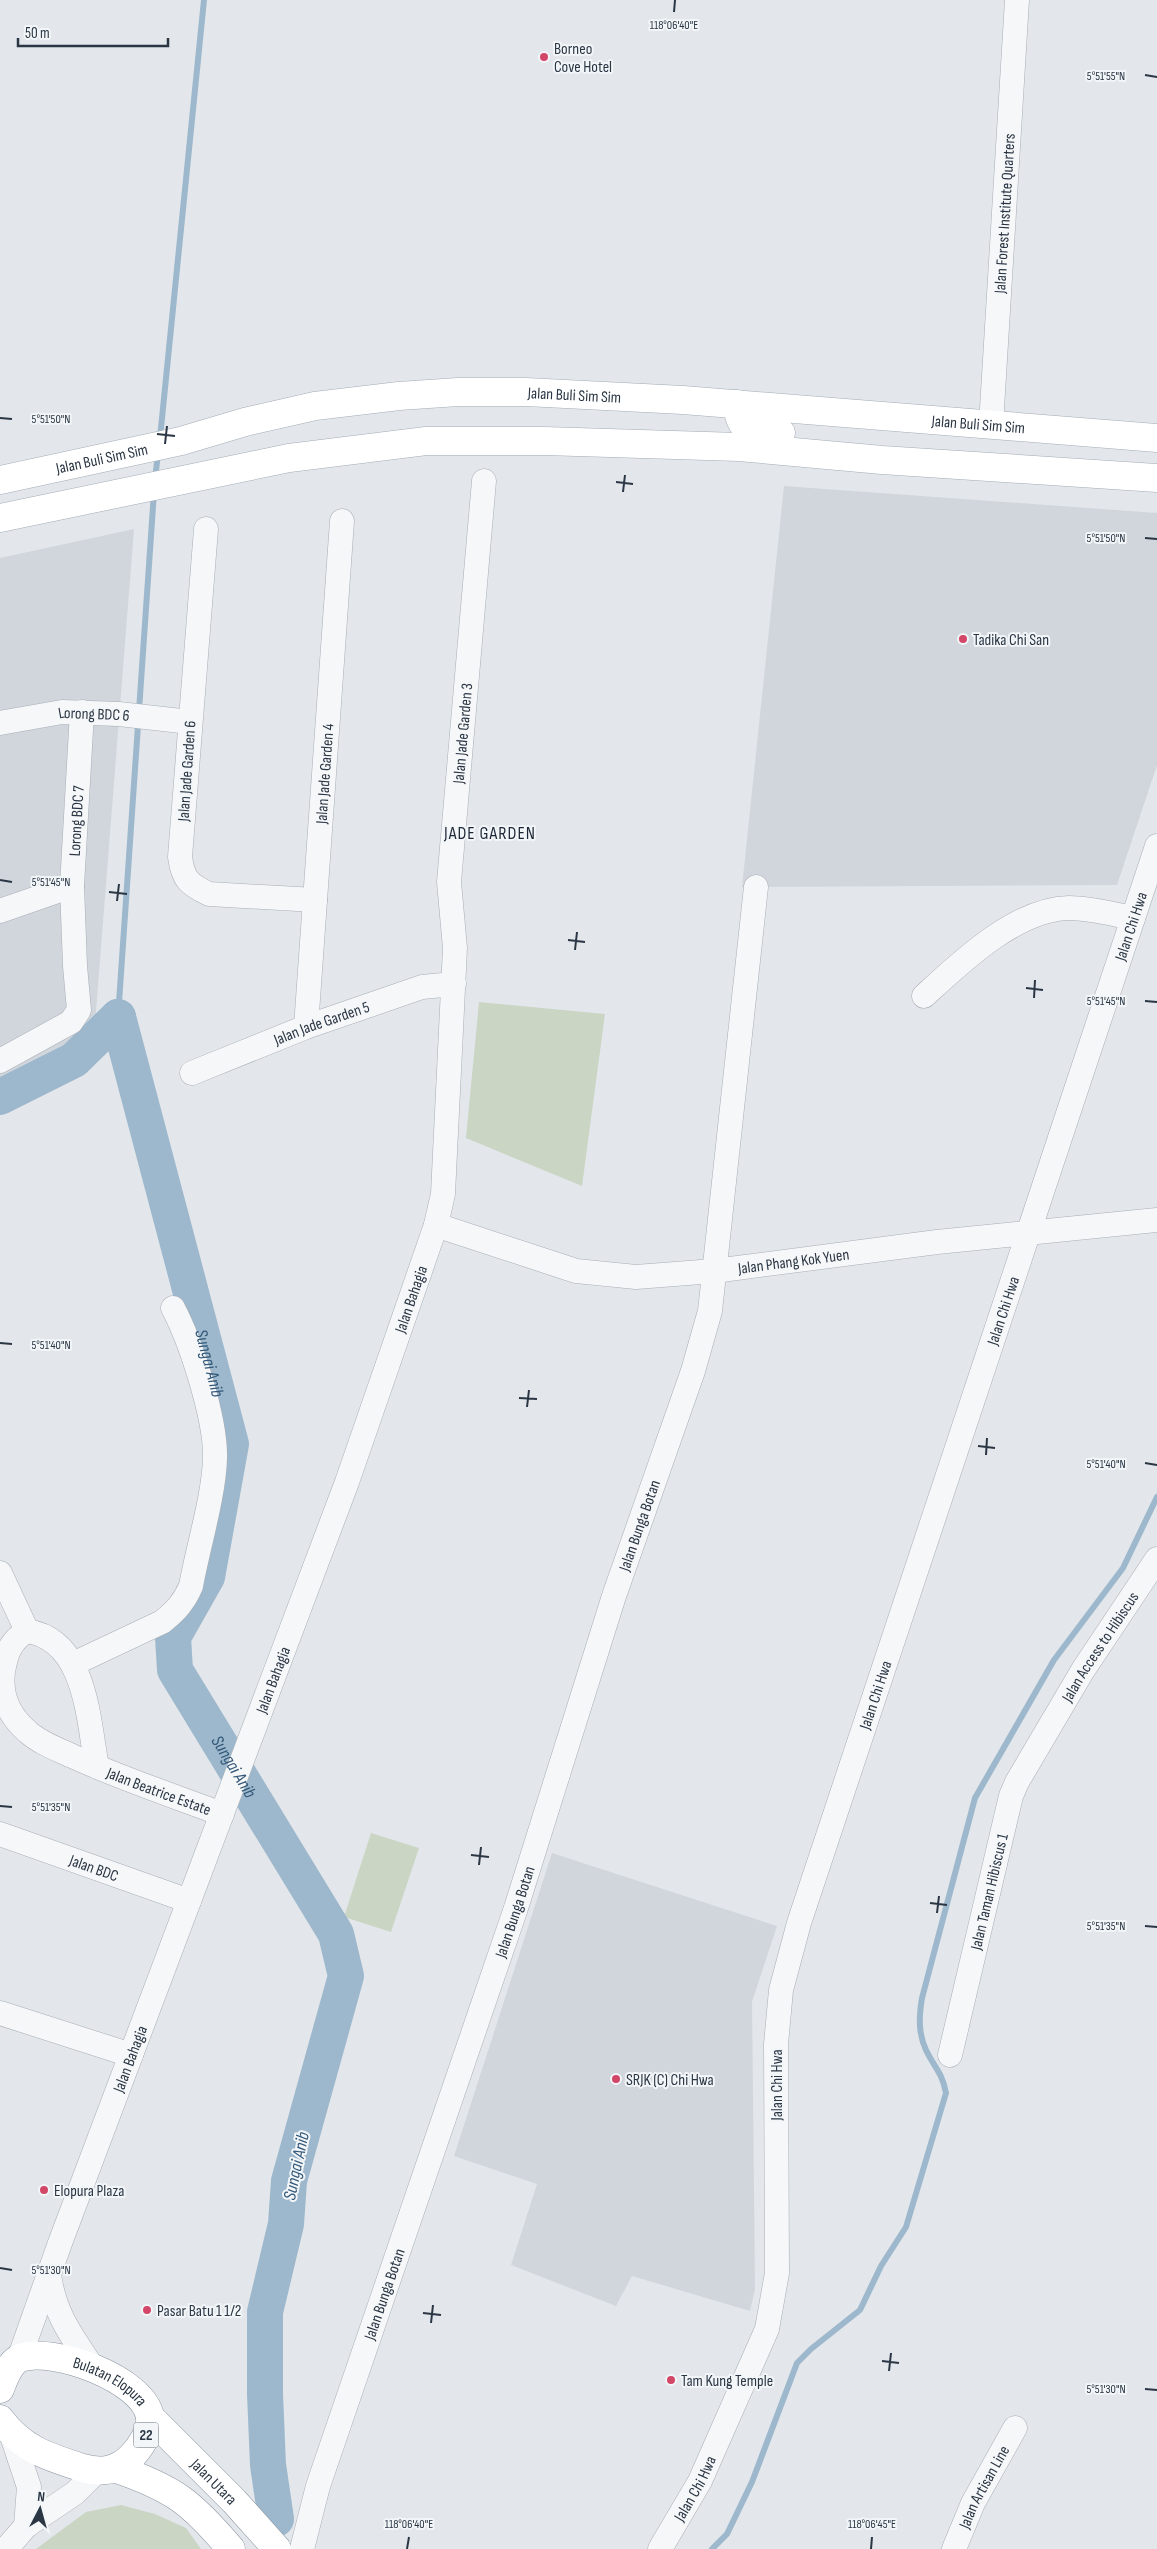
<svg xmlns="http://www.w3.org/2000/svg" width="1157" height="2549" font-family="'Sofia Sans Condensed',sans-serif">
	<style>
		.built { fill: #d1d6dd }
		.green { fill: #cad5c4 }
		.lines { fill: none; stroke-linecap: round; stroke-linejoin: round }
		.stream { stroke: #9db8cc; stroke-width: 6 }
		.river { stroke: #9db8cc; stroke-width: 36 }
		.street-casing { stroke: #a8aeb6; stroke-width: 25 }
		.primary-casing { stroke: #a2acb7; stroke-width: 29 }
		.highway-casing { stroke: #8a95a2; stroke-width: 29 }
		.street { stroke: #f6f7f9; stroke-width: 24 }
		.primary { stroke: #fff; stroke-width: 28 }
		.highway { stroke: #fff; stroke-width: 28 }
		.ticks { fill: none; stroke: #2a3644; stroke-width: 2 }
		.poi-dot { fill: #d24667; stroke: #f3f6f8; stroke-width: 2 }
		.labels { text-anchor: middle; stroke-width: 4; stroke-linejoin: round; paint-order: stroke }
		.shield { fill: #f3f6f8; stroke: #66707a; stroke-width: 1 }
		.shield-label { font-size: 15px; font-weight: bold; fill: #2a3644 }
		.poi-label { font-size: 16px; fill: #2a3644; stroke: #f3f6f8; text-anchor: start }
		.street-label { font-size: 16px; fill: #2a3644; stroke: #f3f6f8 }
		.neighbourhood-label { font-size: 18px; letter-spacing: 1px; fill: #1c2735; stroke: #f3f6f8 }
		.water-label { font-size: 18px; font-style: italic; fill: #335879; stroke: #f3f6f8 }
		.ticks-label { font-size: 12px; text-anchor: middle; fill: #2a3644; stroke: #f3f6f8; stroke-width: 4; stroke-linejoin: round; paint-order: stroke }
	</style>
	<rect width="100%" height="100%" fill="#e3e7eb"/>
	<!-- built -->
	<g class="built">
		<path d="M 784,486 L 1157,513 L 1157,765 L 1117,885 L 742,887 Z"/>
		<path d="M 134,529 L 95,1024 L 68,1053 L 0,1086 L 0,558 Z"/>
		<path d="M 552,1853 L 777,1926 L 752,2002 L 755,2289 L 750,2311 L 632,2276 L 616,2306 L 511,2265 L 537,2184 L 454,2156 Z"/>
	</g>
	<!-- green -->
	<g class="green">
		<path d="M 479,1002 L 605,1014 L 582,1186 L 466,1138 Z"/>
		<path d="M 371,1833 L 419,1848 L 391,1932 L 344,1917 Z"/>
		<path d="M 121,2505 L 155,2514 L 186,2528 L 201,2549 L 36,2549 L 86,2512 Z"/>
	</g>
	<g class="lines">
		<!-- stream -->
		<g class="stream">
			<path d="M 160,438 L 204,0"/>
			<path d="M 155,480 L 158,453"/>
			<path d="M 118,1017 L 154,492"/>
			<path d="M 712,2549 L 727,2534 L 752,2482 L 797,2363 L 811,2349 L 860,2310 L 881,2266 L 906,2227 L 946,2093 C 942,2072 934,2067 926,2050 C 918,2033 919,2016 922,1998 L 975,1798 L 1054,1660 L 1123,1568 L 1157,1497"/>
		</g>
		<!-- river -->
		<g class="river">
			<path id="s1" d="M 118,1017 L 231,1444 L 207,1577 L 173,1637 L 175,1670 L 336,1934 L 346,1976 L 289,2181 L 286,2224 L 265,2312 L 265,2394 L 268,2465 L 276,2519"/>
			<path d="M 0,1097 L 74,1060 L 118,1017"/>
		</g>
		<defs>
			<g id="street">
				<path id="s2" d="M 991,425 L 1017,0"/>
				<path d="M 206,529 L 180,857 C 183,879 188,884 209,894 L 315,900"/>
				<path id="s3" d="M 0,723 L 62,712 L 119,714 L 190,722"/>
				<path d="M 0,911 L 72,886"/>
				<path d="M 924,996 C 961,962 1016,909 1069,908 C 1090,908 1112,914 1133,918"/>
				<path id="s4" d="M 306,1027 L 342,521"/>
				<path id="s5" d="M 0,1061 L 71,1022 L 79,1010 L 75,966 L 72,886 L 82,712"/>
				<path id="s6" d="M 192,1073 L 306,1027 L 422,987 L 454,984"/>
				<path id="s7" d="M 436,1225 L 576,1271 L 636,1277 L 714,1271 L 937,1242 L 1157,1220"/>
				<path d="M 0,1573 L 27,1631"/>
				<path d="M 73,1664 L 162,1622 C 176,1611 184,1602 191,1586 C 198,1547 214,1496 215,1458 C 216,1419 191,1342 173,1308"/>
				<path id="s8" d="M 97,1767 C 88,1721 87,1640 27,1631 C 10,1641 6,1654 3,1672 C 0,1696 10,1717 28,1732 C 40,1743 57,1749 72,1756 C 120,1778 171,1795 222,1814"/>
				<path id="s9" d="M 0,1834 L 189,1901"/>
				<path d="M 0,2013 L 131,2055"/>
				<path id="s10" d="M 950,2055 L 1011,1796 L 1017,1782 L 1083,1670 L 1157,1559"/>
				<path d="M 49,2275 C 55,2315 71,2335 93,2368"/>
				<path id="s11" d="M 19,2359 L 60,2243 L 347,1482 L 436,1225 L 443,1194 L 455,948 L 449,882 L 484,481"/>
				<path d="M 12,2436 L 29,2487 L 26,2526"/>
				<path d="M 6,2549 L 26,2526 L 75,2493 L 96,2472"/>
				<path id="s12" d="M 302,2549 L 318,2486 L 516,1908 L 614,1596 L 693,1371 L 710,1311 L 756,887"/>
				<path id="s13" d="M 660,2549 L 700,2481 L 767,2329 L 777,2273 L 776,2044 L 781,1990 L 799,1923 L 1157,846"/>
				<path id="s14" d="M 954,2549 L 973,2503 L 1015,2428"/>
			</g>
			<g id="primary">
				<path d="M 737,404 C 740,436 754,432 781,433"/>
				<path id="s15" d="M 0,480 L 181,441 L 245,422 L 315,406 L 399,396 L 458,392 L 526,392 L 683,400 L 1157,438"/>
				<path d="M 0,518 L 289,458 L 426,441 L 544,441 L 739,447 L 882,460 L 1157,478"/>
			</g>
			<g id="highway">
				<path id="s16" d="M 0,2389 C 4,2379 9,2363 20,2358 C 52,2346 144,2379 150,2417 C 152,2430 140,2448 131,2457 C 117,2471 101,2473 83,2468 C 48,2457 22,2449 0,2419"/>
				<path id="s17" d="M 150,2417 L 234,2501 L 277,2549"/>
				<path d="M 117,2469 C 175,2489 192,2503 231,2549"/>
			</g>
		</defs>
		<!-- street casing -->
		<use href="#street" class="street-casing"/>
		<!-- primary casing -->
		<use href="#primary" class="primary-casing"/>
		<!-- highway casing -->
		<use href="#highway" class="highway-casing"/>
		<!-- street -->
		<use href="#street" class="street"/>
		<!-- primary -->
		<use href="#primary" class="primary"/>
		<!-- highway -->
		<use href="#highway" class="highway"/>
	</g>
	<!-- ticks -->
	<path class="ticks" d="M 674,12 L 675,0M 1145,75 L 1157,77M 0,418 L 12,419M 157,434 L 175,436M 165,444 L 167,426M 616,482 L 633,484M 623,492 L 625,475M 1145,538 L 1157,539M 0,880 L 12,882M 109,892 L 127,894M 117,901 L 119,884M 568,940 L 585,942M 575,950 L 577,932M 1026,988 L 1043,990M 1034,998 L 1035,980M 1145,1001 L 1157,1002M 0,1343 L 12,1344M 519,1398 L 537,1399M 527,1407 L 529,1390M 978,1446 L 995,1448M 986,1455 L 987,1438M 1145,1463 L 1157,1465M 0,1806 L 12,1807M 471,1855 L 489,1857M 479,1865 L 481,1847M 930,1903 L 947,1905M 937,1913 L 939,1896M 1145,1926 L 1157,1927M 0,2268 L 12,2270M 423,2313 L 441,2315M 431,2323 L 433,2305M 882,2361 L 899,2363M 889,2371 L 891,2353M 1145,2389 L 1157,2390M 407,2549 L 409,2537M 871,2549 L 872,2537"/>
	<!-- markers -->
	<g class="poi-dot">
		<circle cx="544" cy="57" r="5"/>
		<circle cx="963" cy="639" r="5"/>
		<circle cx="616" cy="2079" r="5"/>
		<circle cx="44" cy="2190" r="5"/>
		<circle cx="147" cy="2310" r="5"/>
		<circle cx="671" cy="2380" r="5"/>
	</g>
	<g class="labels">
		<!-- shield labels -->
		<rect class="shield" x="133.5" y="2422.5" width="25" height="25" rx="4"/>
		<g class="shield-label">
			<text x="146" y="2440">22</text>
		</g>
		<!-- poi labels -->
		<g class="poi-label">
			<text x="554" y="54">Borneo<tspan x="554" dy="18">Cove Hotel</tspan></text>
			<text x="973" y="645">Tadika Chi San</text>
			<text x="626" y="2085">SRJK (C) Chi Hwa</text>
			<text x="54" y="2196">Elopura Plaza</text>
			<text x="157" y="2316">Pasar Batu 1 1/2</text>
			<text x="681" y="2386">Tam Kung Temple</text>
		</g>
		<!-- street labels -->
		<g class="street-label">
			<text dy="6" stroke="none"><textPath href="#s2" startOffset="212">Jalan Forest Institute Quarters</textPath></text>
			<text dy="6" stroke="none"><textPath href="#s15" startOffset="584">Jalan Buli Sim Sim</textPath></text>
			<text dy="6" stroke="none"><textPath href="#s15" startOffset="989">Jalan Buli Sim Sim</textPath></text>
			<text dy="6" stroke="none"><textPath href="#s15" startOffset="104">Jalan Buli Sim Sim</textPath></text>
			<text dy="6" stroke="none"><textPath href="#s3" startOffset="95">Lorong BDC 6</textPath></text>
			<text dy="6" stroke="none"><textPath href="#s11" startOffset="1702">Jalan Jade Garden 3</textPath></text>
			<text transform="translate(186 771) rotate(-86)" y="6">Jalan Jade Garden 6</text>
			<text dy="6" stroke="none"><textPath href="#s4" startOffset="254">Jalan Jade Garden 4</textPath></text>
			<text dy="6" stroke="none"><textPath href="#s5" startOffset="285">Lorong BDC 7</textPath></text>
			<text dy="6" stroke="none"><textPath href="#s13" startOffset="1705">Jalan Chi Hwa</textPath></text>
			<text dy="6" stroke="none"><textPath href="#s6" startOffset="139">Jalan Jade Garden 5</textPath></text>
			<text dy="6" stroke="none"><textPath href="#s7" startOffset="366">Jalan Phang Kok Yuen</textPath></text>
			<text dy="6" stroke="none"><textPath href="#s11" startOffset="1130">Jalan Bahagia</textPath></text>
			<text dy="6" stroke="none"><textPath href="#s13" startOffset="1300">Jalan Chi Hwa</textPath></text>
			<text dy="6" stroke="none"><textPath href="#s12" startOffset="1078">Jalan Bunga Botan</textPath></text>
			<text dy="6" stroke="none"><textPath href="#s10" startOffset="440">Jalan Access to Hibiscus</textPath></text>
			<text dy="6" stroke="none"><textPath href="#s11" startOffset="725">Jalan Bahagia</textPath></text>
			<text dy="6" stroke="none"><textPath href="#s13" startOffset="895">Jalan Chi Hwa</textPath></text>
			<text dy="6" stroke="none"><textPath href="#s8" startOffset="426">Jalan Beatrice Estate</textPath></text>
			<text dy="6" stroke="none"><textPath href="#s9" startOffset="100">Jalan BDC</textPath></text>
			<text dy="6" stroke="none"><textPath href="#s10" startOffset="168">Jalan Taman Hibiscus 1</textPath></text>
			<text dy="6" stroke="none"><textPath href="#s12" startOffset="672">Jalan Bunga Botan</textPath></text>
			<text dy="6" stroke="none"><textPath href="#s11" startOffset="320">Jalan Bahagia</textPath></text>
			<text transform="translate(776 2085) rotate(-90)" y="6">Jalan Chi Hwa</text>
			<text dy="6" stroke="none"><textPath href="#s12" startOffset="268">Jalan Bunga Botan</textPath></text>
			<text dy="6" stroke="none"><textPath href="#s16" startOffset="134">Bulatan Elopura</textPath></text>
			<text dy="6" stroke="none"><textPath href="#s17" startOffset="91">Jalan Utara</textPath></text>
			<text dy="6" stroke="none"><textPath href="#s13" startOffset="70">Jalan Chi Hwa</textPath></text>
			<text dy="6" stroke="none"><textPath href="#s14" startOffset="69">Jalan Artisan Line</textPath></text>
		</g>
		<!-- neighbourhood labels -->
		<g class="neighbourhood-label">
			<text x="490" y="839">JADE GARDEN</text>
		</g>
		<!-- water labels -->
		<g class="water-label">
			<text dy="6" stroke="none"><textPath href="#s1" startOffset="358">Sungai Anib</textPath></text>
			<text dy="6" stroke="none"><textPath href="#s1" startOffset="792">Sungai Anib</textPath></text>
			<text transform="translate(296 2166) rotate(-78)" y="6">Sungai Anib</text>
		</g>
	</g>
	<g class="ticks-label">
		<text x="674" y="29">118°06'40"E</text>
		<text x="1106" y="80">5°51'55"N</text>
		<text x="51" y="423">5°51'50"N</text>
		<text x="1106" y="542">5°51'50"N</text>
		<text x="51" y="886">5°51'45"N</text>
		<text x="1106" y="1005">5°51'45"N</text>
		<text x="51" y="1349">5°51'40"N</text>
		<text x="1106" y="1468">5°51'40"N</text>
		<text x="51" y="1811">5°51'35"N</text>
		<text x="1106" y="1930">5°51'35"N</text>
		<text x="51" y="2274">5°51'30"N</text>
		<text x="1106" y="2393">5°51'30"N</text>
		<text x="409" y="2528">118°06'40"E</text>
		<text x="872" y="2528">118°06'45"E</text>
	</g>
	<!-- north arrow -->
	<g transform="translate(40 2509) rotate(6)" stroke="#f3f6f8" stroke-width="4" paint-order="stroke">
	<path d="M0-4L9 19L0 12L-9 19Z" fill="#2a3644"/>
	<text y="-8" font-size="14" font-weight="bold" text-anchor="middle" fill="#2a3644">N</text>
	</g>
	<!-- scale -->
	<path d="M18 38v8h150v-8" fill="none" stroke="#2a3644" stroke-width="2.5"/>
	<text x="25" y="38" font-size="15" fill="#2a3644" stroke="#f3f6f8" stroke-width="4" paint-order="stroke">50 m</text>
</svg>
